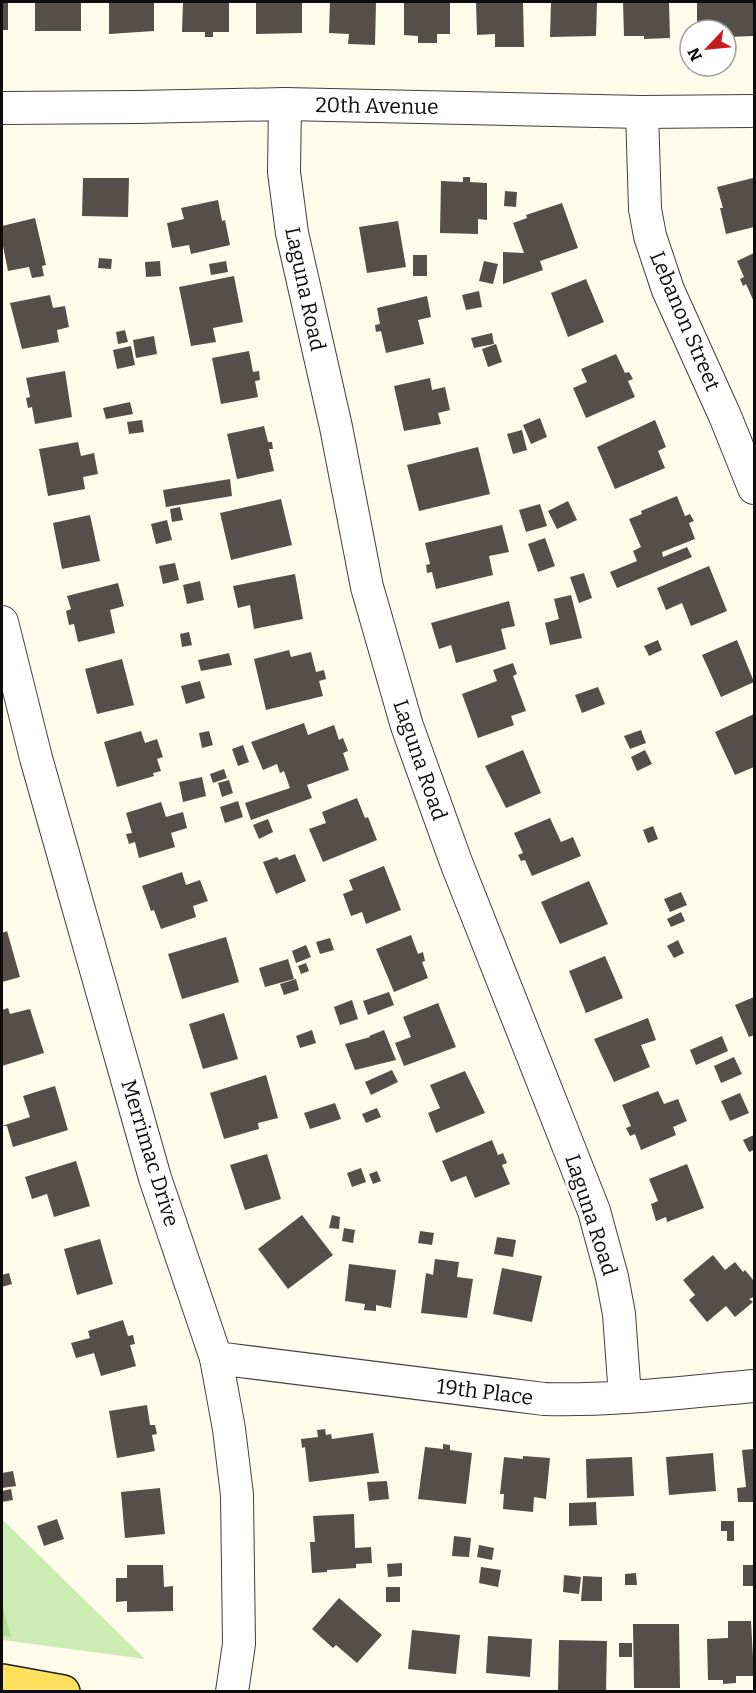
<svg xmlns="http://www.w3.org/2000/svg" width="756" height="1693" font-family="Bitter,serif">
	<style>
		.green { fill: #cdecb3 }
		.forest { fill: #afde91 }
		.building { fill: #564e48 }
		.lines { fill: none; stroke-linecap: round; stroke-linejoin: round }
		.minor-casing { stroke: #3f3f3f; stroke-width: 34 }
		.major-casing { stroke: #1d1d1d; stroke-width: 36 }
		.minor { stroke: #fff; stroke-width: 32 }
		.major { stroke: #ffe15c; stroke-width: 33 }
		.labels { text-anchor: middle; stroke-width: 6; stroke-linejoin: round; paint-order: stroke }
		.street-label { font-size: 21px; fill: #0c0c0c; stroke: #fff }
	</style>
	<rect width="100%" height="100%" fill="#fffcec"/>
	<!-- green -->
	<path class="green" d="M 2,1519 L 145,1659 L 2,1640 Z"/>
	<!-- forest -->
	<path class="forest" d="M 2,1604 L 11,1637 L 2,1635 Z"/>
	<!-- building -->
	<g class="building">
		<rect x="2" y="2" width="6" height="28"/>
		<rect x="35" y="2" width="46" height="29"/>
		<path d="M 109,2 L 154,2 L 154,31 L 109,34 Z"/>
		<path d="M 183,2 L 229,2 L 229,32 L 213,32 L 213,37 L 205,37 L 205,32 L 182,32 Z"/>
		<path d="M 256,2 L 302,2 L 302,33 L 256,34 Z"/>
		<path d="M 330,2 L 376,2 L 375,45 L 348,44 L 349,34 L 329,33 Z"/>
		<path d="M 404,2 L 450,2 L 450,34 L 437,34 L 437,43 L 418,43 L 418,36 L 404,35 Z"/>
		<path d="M 476,2 L 523,2 L 524,47 L 495,47 L 495,34 L 477,35 Z"/>
		<path d="M 551,2 L 597,2 L 596,36 L 550,37 Z"/>
		<path d="M 623,2 L 669,2 L 670,38 L 644,39 L 644,36 L 624,36 Z"/>
		<path d="M 697,2 L 754,2 L 754,36 L 726,37 L 726,30 L 697,30 Z"/>
		<path d="M 463,177 L 470,177 L 470,182 L 487,183 L 487,220 L 478,219 L 478,234 L 440,233 L 441,181 L 463,182 Z"/>
		<path d="M 83,178 L 129,178 L 128,217 L 82,216 Z"/>
		<path d="M 753,178 L 754,227 L 726,234 L 720,208 L 723,208 L 717,187 Z"/>
		<path d="M 505,191 L 517,192 L 516,207 L 504,206 Z"/>
		<path d="M 218,200 L 222,221 L 225,220 L 230,245 L 191,254 L 189,245 L 172,248 L 167,223 L 184,219 L 181,208 Z"/>
		<path d="M 562,203 L 578,248 L 540,261 L 543,270 L 503,284 L 503,252 L 524,253 L 513,223 L 527,218 L 526,215 Z"/>
		<path d="M 35,218 L 46,265 L 42,266 L 44,276 L 32,278 L 29,267 L 8,271 L 2,241 L 2,226 Z"/>
		<path d="M 398,221 L 406,267 L 367,273 L 359,227 Z"/>
		<path d="M 754,253 L 754,302 L 746,284 L 743,286 L 740,279 L 744,277 L 737,261 Z"/>
		<rect x="413" y="255" width="14" height="21"/>
		<path d="M 99,258 L 112,259 L 111,269 L 98,268 Z"/>
		<path d="M 160,261 L 161,276 L 146,277 L 145,262 Z"/>
		<path d="M 226,261 L 228,272 L 211,275 L 209,264 Z"/>
		<path d="M 484,261 L 498,264 L 493,284 L 479,281 Z"/>
		<path d="M 234,276 L 243,322 L 213,328 L 216,342 L 191,346 L 179,287 Z"/>
		<path d="M 586,279 L 604,322 L 568,337 L 551,293 Z"/>
		<path d="M 479,291 L 482,307 L 466,310 L 462,295 Z"/>
		<path d="M 50,295 L 53,308 L 65,306 L 69,327 L 57,330 L 59,342 L 22,349 L 10,303 Z"/>
		<path d="M 427,296 L 431,317 L 418,320 L 424,344 L 386,353 L 381,331 L 376,332 L 375,325 L 380,324 L 377,308 Z"/>
		<path d="M 125,330 L 128,342 L 118,344 L 116,332 Z"/>
		<path d="M 492,333 L 494,344 L 474,348 L 471,338 Z"/>
		<path d="M 154,336 L 157,354 L 136,358 L 133,340 Z"/>
		<path d="M 496,344 L 502,362 L 488,367 L 482,349 Z"/>
		<path d="M 131,346 L 135,365 L 117,369 L 113,350 Z"/>
		<path d="M 249,351 L 253,372 L 259,371 L 260,380 L 255,381 L 258,397 L 221,404 L 212,358 Z"/>
		<path d="M 616,354 L 625,373 L 629,372 L 633,379 L 628,381 L 635,397 L 586,418 L 573,388 L 587,382 L 581,369 Z"/>
		<path d="M 65,371 L 72,417 L 35,424 L 32,407 L 28,408 L 26,398 L 30,397 L 26,378 Z"/>
		<path d="M 430,378 L 432,390 L 445,387 L 450,410 L 438,413 L 441,424 L 404,431 L 394,386 Z"/>
		<path d="M 130,402 L 133,414 L 106,419 L 103,408 Z"/>
		<path d="M 540,418 L 547,437 L 531,444 L 523,425 Z"/>
		<path d="M 142,420 L 144,432 L 129,434 L 127,422 Z"/>
		<path d="M 655,420 L 666,447 L 658,451 L 665,468 L 615,489 L 597,447 Z"/>
		<path d="M 264,426 L 268,442 L 272,442 L 273,449 L 269,449 L 274,471 L 237,479 L 227,434 Z"/>
		<path d="M 522,430 L 527,450 L 513,454 L 507,434 Z"/>
		<path d="M 78,442 L 81,456 L 94,453 L 98,474 L 83,477 L 85,489 L 48,496 L 39,449 Z"/>
		<path d="M 478,447 L 490,494 L 419,511 L 407,465 Z"/>
		<path d="M 230,479 L 232,496 L 166,507 L 163,490 Z"/>
		<path d="M 677,496 L 685,516 L 690,514 L 694,521 L 689,523 L 695,539 L 662,552 L 663,557 L 687,547 L 692,557 L 617,588 L 610,572 L 637,561 L 633,551 L 641,547 L 629,519 L 642,514 L 641,511 Z"/>
		<path d="M 281,499 L 292,545 L 231,560 L 220,513 Z"/>
		<path d="M 568,501 L 577,520 L 557,529 L 548,511 Z"/>
		<path d="M 540,504 L 547,526 L 526,532 L 519,510 Z"/>
		<path d="M 180,507 L 183,520 L 172,522 L 170,509 Z"/>
		<path d="M 90,515 L 100,561 L 62,569 L 53,523 Z"/>
		<path d="M 167,520 L 172,540 L 156,544 L 151,524 Z"/>
		<path d="M 502,525 L 509,552 L 489,556 L 493,575 L 436,589 L 432,572 L 427,573 L 426,565 L 430,564 L 425,543 Z"/>
		<path d="M 545,538 L 555,566 L 538,572 L 528,544 Z"/>
		<path d="M 175,563 L 179,580 L 163,584 L 159,566 Z"/>
		<path d="M 709,566 L 727,611 L 691,626 L 682,603 L 666,610 L 657,588 Z"/>
		<path d="M 584,573 L 592,598 L 579,603 L 570,577 Z"/>
		<path d="M 295,574 L 303,619 L 254,629 L 250,605 L 238,608 L 233,586 Z"/>
		<path d="M 200,581 L 204,600 L 187,604 L 183,585 Z"/>
		<path d="M 118,583 L 124,606 L 110,610 L 115,633 L 78,642 L 74,624 L 69,625 L 66,611 L 71,609 L 67,596 Z"/>
		<path d="M 571,595 L 582,638 L 550,645 L 545,623 L 559,619 L 554,599 Z"/>
		<path d="M 509,601 L 515,626 L 501,629 L 506,649 L 456,663 L 451,645 L 439,649 L 431,623 Z"/>
		<path d="M 189,632 L 192,645 L 182,647 L 180,634 Z"/>
		<path d="M 658,640 L 662,650 L 649,656 L 644,646 Z"/>
		<path d="M 737,640 L 754,682 L 721,697 L 702,655 Z"/>
		<path d="M 289,650 L 291,657 L 311,652 L 316,672 L 324,670 L 326,679 L 319,681 L 323,696 L 266,710 L 254,659 Z"/>
		<path d="M 229,653 L 232,665 L 201,671 L 198,660 Z"/>
		<path d="M 122,659 L 134,705 L 97,714 L 85,669 Z"/>
		<path d="M 513,663 L 517,674 L 513,676 L 526,711 L 511,716 L 514,725 L 478,738 L 462,694 L 497,681 L 493,670 Z"/>
		<path d="M 200,681 L 205,698 L 186,704 L 181,686 Z"/>
		<path d="M 598,687 L 605,704 L 582,713 L 575,695 Z"/>
		<path d="M 754,714 L 754,767 L 735,775 L 715,732 Z"/>
		<path d="M 304,723 L 308,735 L 334,725 L 339,740 L 343,738 L 348,751 L 343,753 L 349,770 L 307,785 L 312,798 L 251,820 L 245,803 L 290,788 L 284,771 L 280,773 L 277,764 L 263,770 L 251,742 Z"/>
		<path d="M 641,730 L 646,743 L 630,749 L 624,736 Z"/>
		<path d="M 141,731 L 145,743 L 157,739 L 163,757 L 157,759 L 161,771 L 153,773 L 154,776 L 117,787 L 104,742 Z"/>
		<path d="M 209,731 L 213,745 L 202,748 L 199,733 Z"/>
		<path d="M 243,745 L 249,762 L 238,766 L 232,749 Z"/>
		<path d="M 523,750 L 541,793 L 506,808 L 485,766 Z"/>
		<path d="M 645,750 L 652,764 L 637,771 L 631,757 Z"/>
		<path d="M 224,769 L 227,778 L 213,783 L 210,774 Z"/>
		<path d="M 202,777 L 206,796 L 183,802 L 179,782 Z"/>
		<path d="M 229,780 L 233,793 L 222,797 L 218,783 Z"/>
		<path d="M 357,798 L 365,818 L 368,817 L 377,840 L 323,862 L 309,829 L 326,823 L 322,812 Z"/>
		<path d="M 238,801 L 243,817 L 225,823 L 220,807 Z"/>
		<path d="M 161,802 L 166,817 L 183,812 L 187,828 L 171,833 L 175,847 L 139,858 L 135,842 L 129,844 L 126,834 L 132,833 L 126,813 Z"/>
		<path d="M 550,818 L 561,842 L 573,837 L 581,856 L 532,876 L 525,860 L 521,861 L 518,855 L 523,853 L 514,833 Z"/>
		<path d="M 268,819 L 273,832 L 259,839 L 253,825 Z"/>
		<path d="M 653,826 L 658,839 L 648,843 L 643,830 Z"/>
		<path d="M 295,854 L 306,881 L 276,894 L 263,862 L 277,857 L 279,860 Z"/>
		<path d="M 384,866 L 401,910 L 366,924 L 362,912 L 351,916 L 343,894 L 353,890 L 349,880 Z"/>
		<path d="M 182,872 L 186,885 L 200,880 L 208,901 L 193,906 L 196,917 L 161,929 L 154,910 L 151,911 L 142,886 Z"/>
		<path d="M 589,881 L 608,924 L 560,944 L 541,902 Z"/>
		<path d="M 681,892 L 687,905 L 670,912 L 664,899 Z"/>
		<path d="M 681,912 L 685,921 L 671,927 L 667,919 Z"/>
		<path d="M 7,931 L 20,977 L 2,982 L 2,933 Z"/>
		<path d="M 411,935 L 418,954 L 423,952 L 425,961 L 422,962 L 428,978 L 394,992 L 376,949 Z"/>
		<path d="M 226,937 L 239,982 L 182,999 L 168,954 Z"/>
		<path d="M 330,938 L 334,950 L 320,954 L 316,942 Z"/>
		<path d="M 678,940 L 684,953 L 674,958 L 667,946 Z"/>
		<path d="M 306,945 L 311,957 L 296,963 L 292,951 Z"/>
		<path d="M 605,956 L 623,998 L 586,1013 L 569,971 Z"/>
		<path d="M 288,959 L 294,979 L 265,987 L 259,968 Z"/>
		<path d="M 306,963 L 309,971 L 301,974 L 298,966 Z"/>
		<path d="M 296,979 L 299,990 L 284,995 L 280,984 Z"/>
		<path d="M 389,992 L 394,1005 L 368,1015 L 363,1001 Z"/>
		<path d="M 754,997 L 754,1035 L 749,1037 L 735,1005 Z"/>
		<path d="M 352,1000 L 358,1019 L 340,1025 L 334,1007 Z"/>
		<path d="M 438,1003 L 456,1047 L 404,1066 L 395,1043 L 411,1037 L 403,1017 Z"/>
		<path d="M 8,1008 L 10,1014 L 30,1009 L 44,1053 L 2,1066 L 2,1010 Z"/>
		<path d="M 224,1013 L 238,1059 L 203,1069 L 189,1024 Z"/>
		<path d="M 648,1018 L 656,1040 L 641,1045 L 650,1067 L 614,1082 L 594,1039 Z"/>
		<path d="M 312,1030 L 316,1043 L 300,1048 L 296,1036 Z"/>
		<path d="M 384,1030 L 396,1060 L 355,1070 L 345,1044 L 370,1037 L 369,1036 Z"/>
		<path d="M 722,1036 L 728,1051 L 696,1065 L 690,1050 Z"/>
		<path d="M 734,1057 L 742,1074 L 721,1083 L 714,1066 Z"/>
		<path d="M 392,1070 L 398,1082 L 371,1095 L 365,1082 Z"/>
		<path d="M 465,1071 L 485,1113 L 436,1133 L 428,1113 L 440,1108 L 430,1085 Z"/>
		<path d="M 266,1075 L 278,1118 L 258,1123 L 259,1129 L 224,1139 L 210,1093 Z"/>
		<path d="M 55,1086 L 68,1130 L 13,1147 L 7,1126 L 2,1126 L 30,1117 L 23,1096 Z"/>
		<path d="M 658,1091 L 664,1104 L 678,1099 L 687,1121 L 673,1127 L 676,1135 L 641,1150 L 635,1134 L 630,1136 L 626,1128 L 631,1126 L 622,1105 Z"/>
		<path d="M 740,1093 L 749,1113 L 730,1121 L 721,1101 Z"/>
		<path d="M 335,1103 L 341,1119 L 310,1129 L 304,1113 Z"/>
		<path d="M 377,1108 L 381,1117 L 366,1123 L 362,1114 Z"/>
		<path d="M 754,1135 L 754,1150 L 749,1152 L 743,1140 Z"/>
		<path d="M 492,1140 L 498,1155 L 503,1153 L 507,1163 L 502,1165 L 510,1184 L 475,1198 L 466,1176 L 451,1182 L 442,1161 Z"/>
		<path d="M 267,1154 L 281,1199 L 245,1210 L 230,1165 Z"/>
		<path d="M 76,1161 L 90,1206 L 54,1217 L 47,1194 L 32,1199 L 25,1177 Z"/>
		<path d="M 687,1164 L 704,1208 L 667,1222 L 666,1217 L 656,1221 L 651,1204 L 658,1201 L 649,1179 Z"/>
		<path d="M 361,1168 L 366,1182 L 352,1187 L 347,1173 Z"/>
		<path d="M 377,1171 L 381,1181 L 373,1184 L 369,1174 Z"/>
		<path d="M 302,1215 L 333,1255 L 288,1289 L 258,1249 Z"/>
		<path d="M 332,1215 L 340,1217 L 339,1229 L 329,1228 Z"/>
		<path d="M 344,1228 L 355,1230 L 353,1243 L 342,1241 Z"/>
		<path d="M 420,1231 L 434,1233 L 432,1245 L 418,1243 Z"/>
		<path d="M 497,1237 L 516,1240 L 513,1257 L 494,1254 Z"/>
		<path d="M 100,1239 L 113,1284 L 77,1295 L 64,1249 Z"/>
		<path d="M 713,1255 L 725,1270 L 735,1262 L 743,1272 L 745,1270 L 754,1281 L 754,1297 L 749,1299 L 753,1302 L 735,1317 L 726,1306 L 707,1322 L 689,1300 L 695,1295 L 683,1280 Z"/>
		<path d="M 435,1259 L 459,1262 L 457,1277 L 473,1279 L 467,1318 L 421,1313 L 426,1273 L 433,1275 Z"/>
		<path d="M 349,1264 L 396,1270 L 391,1308 L 376,1305 L 376,1311 L 364,1310 L 365,1304 L 345,1301 Z"/>
		<path d="M 502,1268 L 542,1276 L 532,1322 L 493,1314 Z"/>
		<path d="M 9,1273 L 12,1284 L 2,1287 L 2,1275 Z"/>
		<path d="M 123,1320 L 128,1336 L 133,1335 L 135,1344 L 130,1345 L 136,1366 L 101,1376 L 94,1353 L 76,1358 L 71,1343 L 90,1338 L 88,1331 Z"/>
		<path d="M 147,1405 L 150,1425 L 155,1425 L 157,1434 L 152,1435 L 155,1451 L 117,1458 L 109,1411 Z"/>
		<path d="M 325,1429 L 326,1435 L 331,1434 L 332,1439 L 373,1433 L 379,1473 L 309,1482 L 305,1447 L 302,1448 L 301,1439 L 318,1437 L 317,1430 Z"/>
		<path d="M 443,1444 L 450,1445 L 450,1450 L 472,1453 L 466,1504 L 418,1499 L 425,1447 L 443,1449 Z"/>
		<path d="M 754,1449 L 754,1502 L 738,1502 L 737,1488 L 746,1487 L 742,1450 Z"/>
		<path d="M 713,1453 L 716,1491 L 669,1495 L 666,1457 Z"/>
		<path d="M 523,1456 L 550,1458 L 546,1499 L 534,1497 L 533,1512 L 503,1509 L 504,1494 L 500,1494 L 504,1457 L 523,1459 Z"/>
		<path d="M 632,1457 L 634,1496 L 587,1498 L 586,1459 Z"/>
		<path d="M 13,1471 L 16,1486 L 2,1488 L 2,1473 Z"/>
		<path d="M 387,1481 L 389,1499 L 369,1501 L 367,1482 Z"/>
		<path d="M 160,1488 L 165,1534 L 125,1538 L 121,1492 Z"/>
		<path d="M 11,1489 L 13,1500 L 2,1502 L 2,1491 Z"/>
		<path d="M 596,1502 L 597,1525 L 569,1526 L 569,1503 Z"/>
		<path d="M 354,1514 L 355,1548 L 371,1547 L 372,1563 L 356,1564 L 356,1568 L 327,1570 L 327,1572 L 312,1573 L 310,1542 L 315,1542 L 313,1516 Z"/>
		<path d="M 57,1519 L 64,1539 L 44,1546 L 37,1526 Z"/>
		<path d="M 721,1521 L 734,1521 L 734,1541 L 727,1541 L 727,1531 L 721,1531 Z"/>
		<path d="M 454,1536 L 471,1538 L 469,1557 L 452,1556 Z"/>
		<path d="M 479,1545 L 494,1548 L 492,1560 L 477,1557 Z"/>
		<path d="M 402,1563 L 402,1576 L 388,1577 L 387,1564 Z"/>
		<path d="M 127,1565 L 163,1565 L 164,1587 L 173,1586 L 173,1611 L 127,1612 L 127,1601 L 116,1602 L 116,1578 L 127,1578 Z"/>
		<rect x="743" y="1565" width="11" height="21"/>
		<path d="M 481,1567 L 501,1570 L 498,1587 L 479,1583 Z"/>
		<path d="M 636,1573 L 637,1585 L 625,1585 L 625,1574 Z"/>
		<path d="M 564,1575 L 581,1577 L 579,1594 L 563,1592 Z"/>
		<path d="M 583,1576 L 602,1577 L 602,1601 L 581,1601 Z"/>
		<rect x="386" y="1587" width="14" height="15"/>
		<path d="M 339,1598 L 382,1635 L 357,1663 L 336,1645 L 333,1648 L 312,1629 Z"/>
		<path d="M 728,1621 L 751,1621 L 754,1676 L 736,1676 L 736,1683 L 723,1684 L 723,1680 L 708,1680 L 707,1639 L 728,1638 Z"/>
		<path d="M 633,1624 L 679,1624 L 680,1688 L 634,1688 Z"/>
		<path d="M 412,1630 L 460,1635 L 456,1674 L 408,1669 Z"/>
		<path d="M 488,1636 L 532,1639 L 530,1677 L 486,1673 Z"/>
		<path d="M 559,1640 L 607,1641 L 606,1692 L 558,1690 Z"/>
		<rect x="619" y="1643" width="13" height="14"/>
	</g>
	<g class="lines">
		<defs>
			<g id="minor">
				<path d="M 285,104 L 284,172 L 292,233 L 336,427 L 367,587 L 407,726 L 456,862 L 594,1211 L 612,1277 L 619,1314 L 625,1397"/>
				<path d="M 2,108 L 137,107 L 285,104 L 642,112 L 751,111"/>
				<path d="M 642,112 L 645,209 L 650,236 L 668,290 L 725,416 L 754,488"/>
				<path d="M 2,622 L 36,758 L 155,1178 L 216,1358 L 229,1429 L 237,1495 L 239,1644 L 232,1692"/>
				<path d="M 216,1358 L 544,1399 C 614,1401 684,1392 754,1386"/>
			</g>
			<path id="major" d="M 2,1681 L 63,1692"/>
		</defs>
		<!-- minor casing -->
		<use href="#minor" class="minor-casing"/>
		<!-- major casing -->
		<use href="#major" class="major-casing"/>
		<!-- minor -->
		<use href="#minor" class="minor"/>
		<!-- major -->
		<use href="#major" class="major"/>
	</g>
	<g class="labels">
		<!-- street labels -->
		<g class="street-label">
			<text transform="translate(377 106) rotate(1)" y="7">20th Avenue</text>
			<text transform="translate(305 289) rotate(78)" y="7">Laguna Road</text>
			<text transform="translate(685 321) rotate(67)" y="7">Lebanon Street</text>
			<text transform="translate(420 760) rotate(71)" y="7">Laguna Road</text>
			<text transform="translate(150 1153) rotate(73)" y="7">Merrimac Drive</text>
			<text transform="translate(591 1215) rotate(72)" y="7">Laguna Road</text>
			<text transform="translate(485 1392) rotate(7)" y="7">19th Place</text>
		</g>
	</g>
	<!-- border -->
	<rect width="756" height="1693" fill="none" stroke="#0c0c0c" stroke-width="6"/>
	<!-- north arrow -->
	<g transform="translate(708 48) rotate(244)"><circle r="28" fill="#ffffff" stroke="#9e9e9e" stroke-width="1.5"/>
	<path d="M0-4.5L10 22L0 15L-10 22Z" fill="#c71d1a"/>
	<text y="-9" font-size="16" font-weight="bold" text-anchor="middle" fill="#0c0c0c">N</text>
	</g>
</svg>
